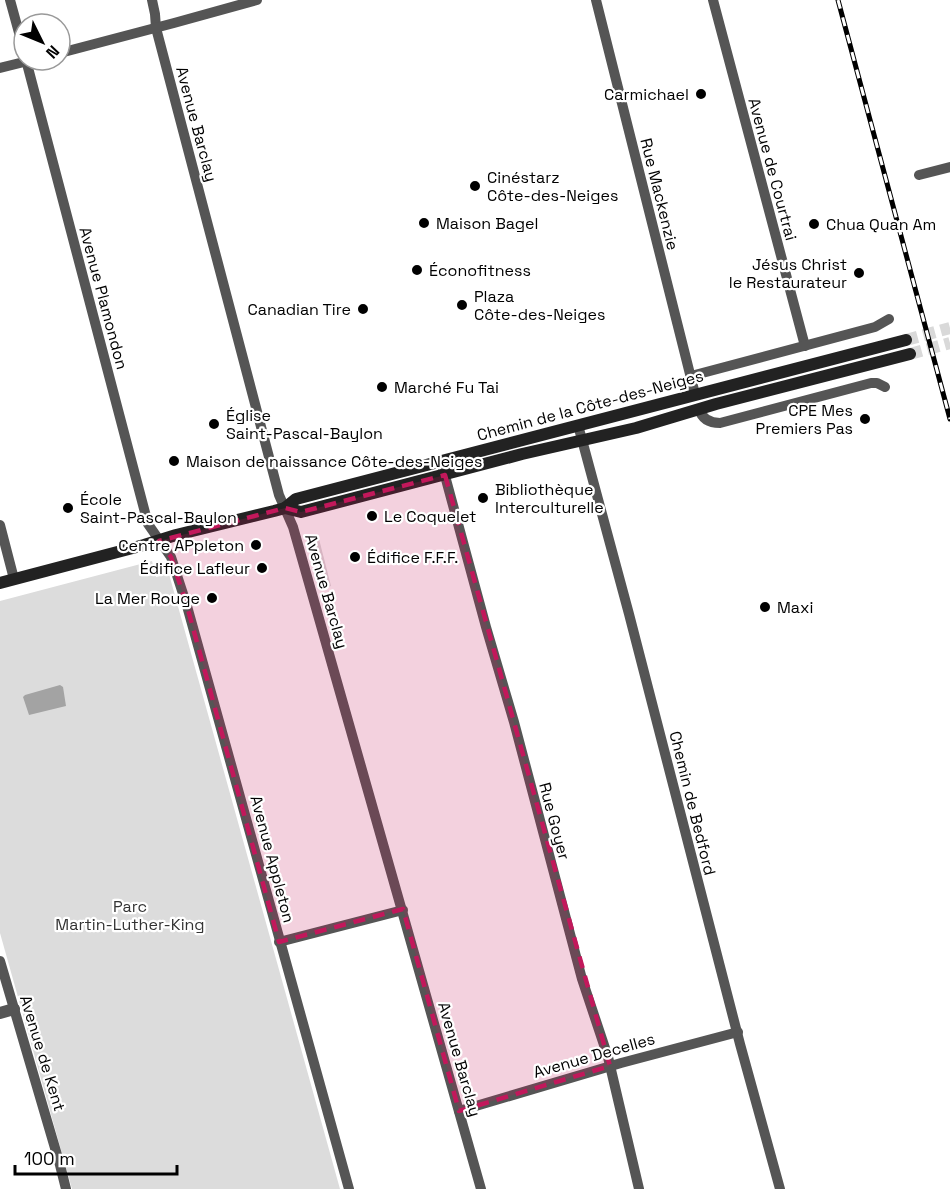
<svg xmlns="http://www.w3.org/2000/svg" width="950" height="1189" font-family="'Space Grotesk',sans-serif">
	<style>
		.green { fill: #dcdcdc }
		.water { fill: #a3a3a3 }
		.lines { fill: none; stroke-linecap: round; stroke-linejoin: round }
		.secondary-tunnel { stroke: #d9d9d9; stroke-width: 12; stroke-dasharray: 12 6; stroke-linecap: butt }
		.minor { stroke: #555; stroke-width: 10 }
		.tertiary { stroke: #555; stroke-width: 12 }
		.secondary { stroke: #222; stroke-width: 12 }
		.rail-casing { stroke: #000; stroke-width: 5 }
		.rail { stroke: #fff; stroke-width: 3; stroke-dasharray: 9; stroke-linecap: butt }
		.marked { fill: #c2185b; fill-opacity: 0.2; stroke: #c2185b; stroke-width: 4.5; stroke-dasharray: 12 8; stroke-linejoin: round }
		.poi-dot { fill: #000; stroke: #fff; stroke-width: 2 }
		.labels { text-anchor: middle; stroke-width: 4.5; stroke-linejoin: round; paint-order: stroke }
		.poi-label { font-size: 16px; fill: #000; stroke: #fff; text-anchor: start }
		.street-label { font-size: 16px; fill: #000; stroke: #fff }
		.park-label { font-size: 16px; fill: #333; stroke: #fff }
	</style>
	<rect width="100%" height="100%" fill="#fff"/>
	<!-- green -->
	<g class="green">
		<path d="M 319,539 L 331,586 L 324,588 L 311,541 Z"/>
		<path d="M 152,561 L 156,577 L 169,574 L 340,1189 L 72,1189 L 0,933 L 0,601 Z"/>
	</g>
	<!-- water -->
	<path class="water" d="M 60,685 L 63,687 L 66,706 L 29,715 L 23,697 L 25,695 Z"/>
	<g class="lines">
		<!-- secondary-tunnel -->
		<g class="secondary-tunnel">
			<path d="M 906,340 L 950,328"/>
			<path d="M 910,354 L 950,343"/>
		</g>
		<!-- minor -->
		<g class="minor">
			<path d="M 10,0 L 24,51"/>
			<path d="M 152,0 L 155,14 L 156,28 L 279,495 L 293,527 L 481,1189"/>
			<path d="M 596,0 L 695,394"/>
			<path d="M 713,0 L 805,346"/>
			<path d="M 60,53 L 174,23 L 257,0"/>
			<path d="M 26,60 L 148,524 L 171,557 L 187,606 L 349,1189"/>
			<path d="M 0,68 L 32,60"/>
			<path d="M 919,175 L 950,167"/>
			<path d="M 691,376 L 875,327 L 889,319"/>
			<path d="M 699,409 C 702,419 709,423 720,423 L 871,383 L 877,383 L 885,387"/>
			<path d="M 578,425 L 629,614 L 740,1044 L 780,1189"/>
			<path d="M 441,461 L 486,627 L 514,722 L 582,979 L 608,1057 L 639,1189"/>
			<path d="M 0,525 L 14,579"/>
			<path d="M 279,942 L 403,910"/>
			<path d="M 0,961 L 60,1165 L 66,1189"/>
			<path d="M 459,1111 L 621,1063 L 738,1032"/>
		</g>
		<!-- tertiary -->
		<path class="tertiary" d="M 0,1013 L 14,1009"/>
		<!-- secondary -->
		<g class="secondary">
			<path d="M 285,508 L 296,499 L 906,340"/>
			<path d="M 0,583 L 144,545 L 176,535 L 274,511 L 285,508 L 301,512 L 522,454 L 636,428 L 716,404 L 910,354"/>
		</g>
		<defs>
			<path id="rail" d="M 838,0 L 950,419"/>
		</defs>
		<!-- rail casing -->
		<use href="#rail" class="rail-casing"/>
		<!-- rail -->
		<use href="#rail" class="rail"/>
	</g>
	<!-- marked area -->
	<path class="marked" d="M 445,475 L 610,1066 L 459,1111 L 403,909 L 279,942 L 187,606 L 171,557 L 159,541 L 285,508 L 301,512 Z"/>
	<!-- markers -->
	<g class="poi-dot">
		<circle cx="701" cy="94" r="6"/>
		<circle cx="475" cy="186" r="6"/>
		<circle cx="424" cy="223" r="6"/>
		<circle cx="814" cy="224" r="6"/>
		<circle cx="417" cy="270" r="6"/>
		<circle cx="859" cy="273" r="6"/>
		<circle cx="462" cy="305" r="6"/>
		<circle cx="363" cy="309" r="6"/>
		<circle cx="382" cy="387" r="6"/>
		<circle cx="865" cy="419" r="6"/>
		<circle cx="214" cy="424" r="6"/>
		<circle cx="174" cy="461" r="6"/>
		<circle cx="483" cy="498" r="6"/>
		<circle cx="68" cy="508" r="6"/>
		<circle cx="372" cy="516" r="6"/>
		<circle cx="256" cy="545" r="6"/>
		<circle cx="355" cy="557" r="6"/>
		<circle cx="262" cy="568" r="6"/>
		<circle cx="212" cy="598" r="6"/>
		<circle cx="765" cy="607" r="6"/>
	</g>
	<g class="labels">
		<!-- poi labels -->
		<g class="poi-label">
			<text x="689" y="100" text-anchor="end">Carmichael</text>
			<text x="487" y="183">Cinéstarz<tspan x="487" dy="18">Côte-des-Neiges</tspan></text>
			<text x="436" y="229">Maison Bagel</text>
			<text x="826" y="230">Chua Quan Am</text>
			<text x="847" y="270" text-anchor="end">Jésus Christ<tspan x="847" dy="18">le Restaurateur</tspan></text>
			<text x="429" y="276">Éconofitness</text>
			<text x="474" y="302">Plaza<tspan x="474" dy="18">Côte-des-Neiges</tspan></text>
			<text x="351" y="315" text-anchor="end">Canadian Tire</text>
			<text x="394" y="393">Marché Fu Tai</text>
			<text x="853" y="416" text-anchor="end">CPE Mes<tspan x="853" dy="18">Premiers Pas</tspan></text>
			<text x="226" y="421">Église<tspan x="226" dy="18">Saint-Pascal-Baylon</tspan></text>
			<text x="186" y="467">Maison de naissance Côte-des-Neiges</text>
			<text x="495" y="495">Bibliothèque<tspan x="495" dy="18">Interculturelle</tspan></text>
			<text x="80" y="505">École<tspan x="80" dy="18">Saint-Pascal-Baylon</tspan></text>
			<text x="384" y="522">Le Coquelet</text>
			<text x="244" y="551" text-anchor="end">Centre APpleton</text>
			<text x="367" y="563">Édifice F.F.F.</text>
			<text x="250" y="574" text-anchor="end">Édifice Lafleur</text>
			<text x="200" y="604" text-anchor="end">La Mer Rouge</text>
			<text x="777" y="613">Maxi</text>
		</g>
		<!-- street labels -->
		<g class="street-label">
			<text transform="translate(197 124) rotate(75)" y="6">Avenue Barclay</text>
			<text transform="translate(773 169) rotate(75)" y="6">Avenue de Courtrai</text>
			<text transform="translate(660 194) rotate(76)" y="6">Rue Mackenzie</text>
			<text transform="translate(104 298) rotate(75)" y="6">Avenue Plamondon</text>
			<text transform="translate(590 405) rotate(-15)" y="6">Chemin de la Côte-des-Neiges</text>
			<text transform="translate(327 591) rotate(74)" y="6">Avenue Barclay</text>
			<text transform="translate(693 803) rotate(76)" y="6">Chemin de Bedford</text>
			<text transform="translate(555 821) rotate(75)" y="6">Rue Goyer</text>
			<text transform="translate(273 859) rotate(75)" y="6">Avenue Appleton</text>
			<text transform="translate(43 1053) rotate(73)" y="6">Avenue de Kent</text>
			<text transform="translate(594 1055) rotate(-16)" y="6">Avenue Decelles</text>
			<text transform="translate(460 1059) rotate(74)" y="6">Avenue Barclay</text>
		</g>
		<!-- park labels -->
		<g class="park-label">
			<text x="130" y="912">Parc<tspan x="130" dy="18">Martin-Luther-King</tspan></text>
		</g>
	</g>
	<!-- north arrow -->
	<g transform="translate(42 42) rotate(133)"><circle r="28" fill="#ffffff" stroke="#999999" stroke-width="1.5"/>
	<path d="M0-4.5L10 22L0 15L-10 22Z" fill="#000000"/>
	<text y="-9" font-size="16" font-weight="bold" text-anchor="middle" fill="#000000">N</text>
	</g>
	<!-- scale -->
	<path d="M15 1165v9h162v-9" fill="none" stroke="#000000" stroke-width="3"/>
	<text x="24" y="1165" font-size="18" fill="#000000" stroke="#ffffff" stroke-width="4.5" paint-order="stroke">100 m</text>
</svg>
